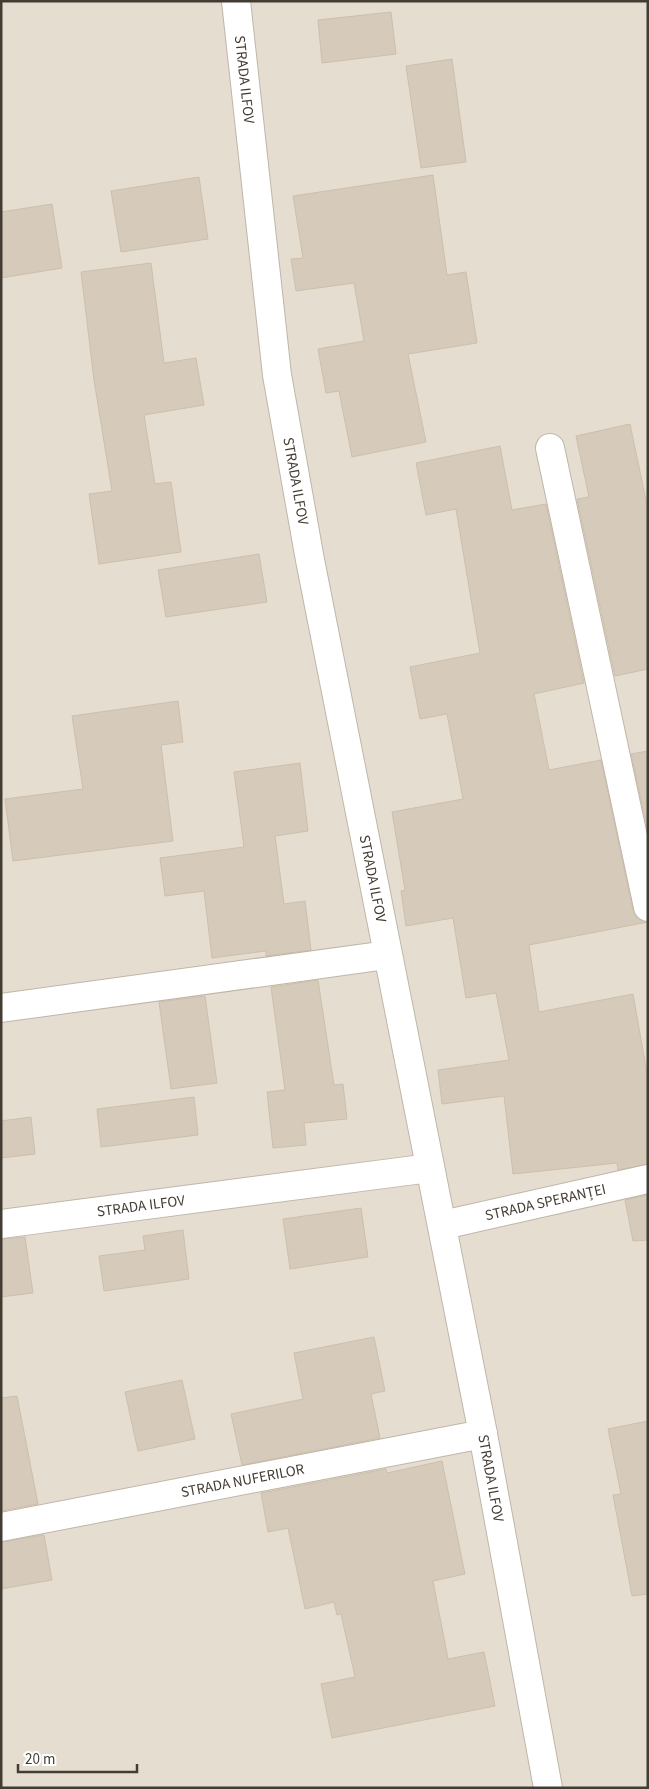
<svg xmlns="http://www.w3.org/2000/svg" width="649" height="1789" font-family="'Source Sans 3',sans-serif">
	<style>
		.residential { fill: #e5ded0 }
		.building { fill: #d6cabb; stroke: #cdbfab }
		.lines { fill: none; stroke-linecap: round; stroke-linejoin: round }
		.street-casing { stroke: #bfb6a8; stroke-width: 30 }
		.street { stroke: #fff; stroke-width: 28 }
		.labels { text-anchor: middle; stroke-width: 5; stroke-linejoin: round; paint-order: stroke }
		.street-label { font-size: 15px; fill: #433c33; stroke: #fff }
	</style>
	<rect width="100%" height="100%" fill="#f1ece2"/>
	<!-- residential -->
	<rect class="residential" x="1" y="1" width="647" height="1787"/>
	<!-- building -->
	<g class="building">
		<path d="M 391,12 L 396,54 L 322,63 L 318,20 Z"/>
		<path d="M 452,59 L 466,162 L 421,168 L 406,66 Z"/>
		<path d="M 433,175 L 447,275 L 466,272 L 477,343 L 408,354 L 426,442 L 352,457 L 339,391 L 326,393 L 318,349 L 364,341 L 354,283 L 296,291 L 291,259 L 303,258 L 293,196 Z"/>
		<path d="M 199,177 L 208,239 L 121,252 L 111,191 Z"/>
		<path d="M 52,204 L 62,268 L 1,278 L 1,212 Z"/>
		<path d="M 151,263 L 164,363 L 196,358 L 204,405 L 144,415 L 155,484 L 171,482 L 181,552 L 99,564 L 89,494 L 112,491 L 94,380 L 81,272 Z"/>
		<path d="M 630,424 L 648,510 L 648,669 L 615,676 L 577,499 L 589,497 L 576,436 Z"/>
		<path d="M 500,446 L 512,510 L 546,504 L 584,683 L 534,694 L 549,770 L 601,760 L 633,910 L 637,918 L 643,922 L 648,922 L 529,945 L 539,1012 L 633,994 L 648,1079 L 648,1164 L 618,1170 L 617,1163 L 513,1174 L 504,1096 L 442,1104 L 438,1070 L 509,1060 L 496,993 L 466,998 L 453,918 L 406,926 L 401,891 L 405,890 L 392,812 L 463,799 L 447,714 L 420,719 L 410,667 L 480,653 L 456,509 L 426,515 L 416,463 Z"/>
		<path d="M 259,554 L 267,602 L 166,617 L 158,570 Z"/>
		<path d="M 178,701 L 183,742 L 161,745 L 173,841 L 13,861 L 5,799 L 83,789 L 72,716 Z"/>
		<path d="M 648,751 L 648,831 L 631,754 Z"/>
		<path d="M 300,763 L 308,831 L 275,836 L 284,904 L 305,901 L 311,950 L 266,956 L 266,951 L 212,958 L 204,891 L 165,896 L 160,858 L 244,847 L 234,772 Z"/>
		<path d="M 318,980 L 334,1085 L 343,1084 L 347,1119 L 304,1123 L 306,1145 L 273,1148 L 267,1092 L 285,1090 L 271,987 Z"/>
		<path d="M 205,996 L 217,1083 L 171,1089 L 159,1002 Z"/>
		<path d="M 194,1097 L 198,1135 L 101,1147 L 97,1109 Z"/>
		<path d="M 31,1117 L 35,1154 L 1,1158 L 1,1121 Z"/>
		<path d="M 648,1195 L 648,1240 L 633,1241 L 625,1200 Z"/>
		<path d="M 361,1208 L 368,1257 L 290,1269 L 283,1219 Z"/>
		<path d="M 183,1230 L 189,1279 L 104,1291 L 99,1256 L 145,1250 L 143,1236 Z"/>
		<path d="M 25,1237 L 33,1293 L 1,1297 L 1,1239 Z"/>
		<path d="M 374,1337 L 385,1391 L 371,1394 L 380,1438 L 242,1465 L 231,1414 L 303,1399 L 294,1353 Z"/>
		<path d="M 182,1380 L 195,1439 L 138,1451 L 125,1392 Z"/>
		<path d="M 17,1396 L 38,1504 L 1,1511 L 1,1398 Z"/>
		<path d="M 648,1421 L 648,1594 L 632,1596 L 613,1495 L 621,1494 L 608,1429 Z"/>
		<path d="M 442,1461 L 465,1574 L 433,1581 L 448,1659 L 484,1652 L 495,1706 L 332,1738 L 321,1684 L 355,1677 L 341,1614 L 337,1615 L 334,1602 L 305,1609 L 288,1528 L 268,1532 L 261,1493 L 386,1469 L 387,1473 Z"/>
		<path d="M 44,1535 L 52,1580 L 1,1589 L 1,1542 Z"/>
	</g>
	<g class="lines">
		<defs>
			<g id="street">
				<path id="s1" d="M 236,1 L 277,375 L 310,560 L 483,1434 L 548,1788"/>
				<path d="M 550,448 L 648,907"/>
				<path d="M 1,1008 L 387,955"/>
				<path id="s2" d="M 1,1224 L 430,1168"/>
				<path id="s3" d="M 443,1225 L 648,1179"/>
				<path id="s4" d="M 1,1527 L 483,1434"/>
			</g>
		</defs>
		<!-- street casing -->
		<use href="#street" class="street-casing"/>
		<!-- street -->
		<use href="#street" class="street"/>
	</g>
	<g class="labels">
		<!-- street labels -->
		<g class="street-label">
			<text dy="5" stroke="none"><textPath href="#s1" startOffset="79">STRADA ILFOV</textPath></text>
			<text dy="5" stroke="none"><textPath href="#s1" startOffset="484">STRADA ILFOV</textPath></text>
			<text dy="5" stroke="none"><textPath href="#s1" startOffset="889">STRADA ILFOV</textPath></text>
			<text dy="5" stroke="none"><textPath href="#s3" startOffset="105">STRADA SPERANȚEI</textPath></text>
			<text dy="5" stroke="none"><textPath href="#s2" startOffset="141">STRADA ILFOV</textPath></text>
			<text dy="5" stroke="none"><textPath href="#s1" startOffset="1500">STRADA ILFOV</textPath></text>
			<text dy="5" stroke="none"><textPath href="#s4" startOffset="246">STRADA NUFERILOR</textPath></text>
		</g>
	</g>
	<!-- border -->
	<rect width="649" height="1789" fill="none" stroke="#433c33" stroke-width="5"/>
	<!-- scale -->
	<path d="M18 1764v8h119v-8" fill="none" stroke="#433c33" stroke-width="2.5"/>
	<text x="25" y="1764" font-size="15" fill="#433c33" stroke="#ffffff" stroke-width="4" paint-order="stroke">20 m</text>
</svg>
